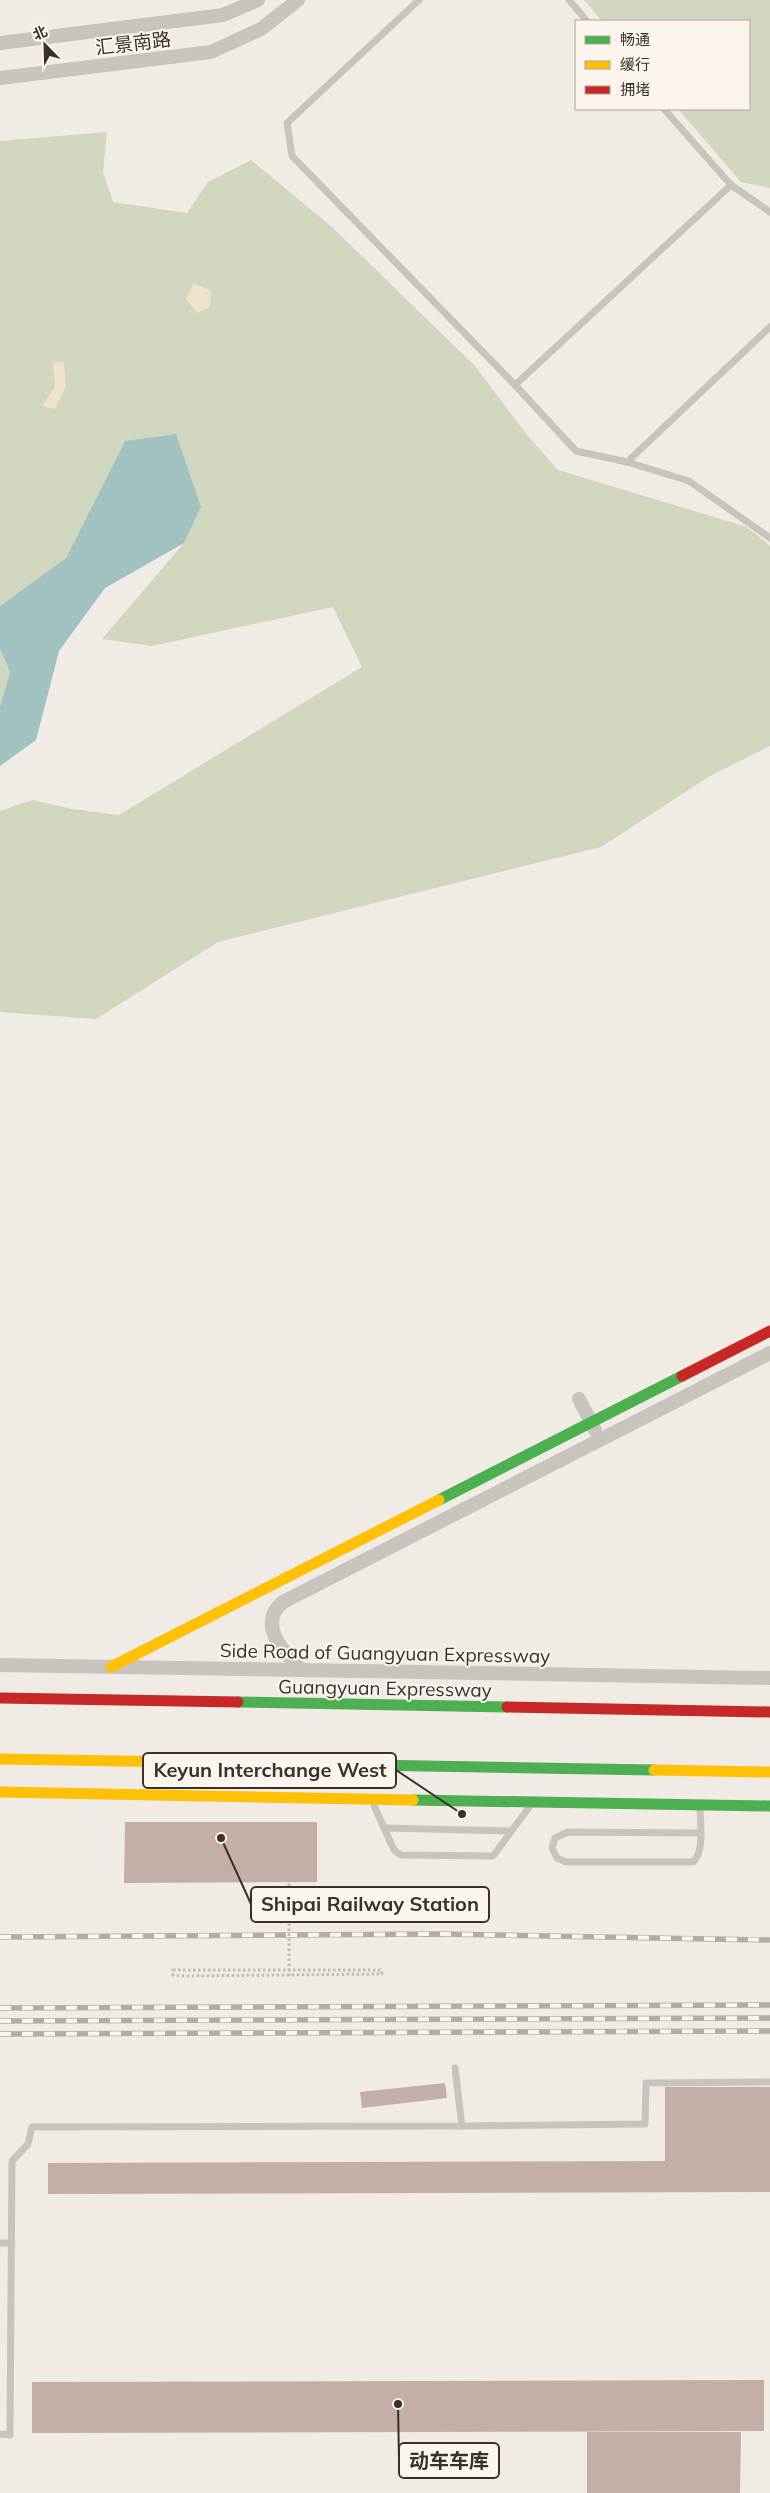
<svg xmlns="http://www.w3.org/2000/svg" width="770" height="2493" font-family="Mulish,'Noto Sans SC',sans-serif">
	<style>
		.green { fill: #d1d6bf }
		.sand { fill: #efe3cc }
		.water { fill: #a1c2c1 }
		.building { fill: #c3afa7 }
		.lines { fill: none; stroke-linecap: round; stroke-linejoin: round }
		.path { stroke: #c2bbb6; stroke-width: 3; stroke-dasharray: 2.5 2.5; stroke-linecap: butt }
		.lane { stroke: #c9c3be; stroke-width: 7 }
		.street { stroke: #c9c3be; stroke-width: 14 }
		.fast { stroke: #4caf50; stroke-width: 11 }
		.slow { stroke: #ffc107; stroke-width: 11 }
		.jam { stroke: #c62828; stroke-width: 11 }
		.rail-casing { stroke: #b1aca8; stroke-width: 5.5 }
		.rail { stroke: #fbf5ee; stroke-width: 4; stroke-dasharray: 11; stroke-linecap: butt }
		.path-bridge { stroke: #c2bbb6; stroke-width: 3; stroke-dasharray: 2.5 2.5; stroke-linecap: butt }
		.labels { text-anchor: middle; stroke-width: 4; stroke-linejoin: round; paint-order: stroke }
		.street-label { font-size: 19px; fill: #3b302b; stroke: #fbf5ee }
		.leader { fill: none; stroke: #3b302b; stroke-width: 2 }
		.callout-dot { fill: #3b302b; stroke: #fbf5ee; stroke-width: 2 }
		.callout { fill: #fbf5ee; stroke: #3b302b; stroke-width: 2 }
		.callout-label { font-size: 20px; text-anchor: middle; font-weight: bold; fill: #3b302b }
	</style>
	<rect width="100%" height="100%" fill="#f0ebe5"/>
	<!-- green -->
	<g class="green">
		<path d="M 584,0 L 770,0 L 770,188 L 741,182 L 678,109 L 749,109 L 749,21 L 602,21 Z"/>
		<path d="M 107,132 L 103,172 L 113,202 L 187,213 L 208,182 L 251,160 L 332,227 L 475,366 L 527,435 L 558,470 L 747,527 L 770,546 L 770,746 L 710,776 L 601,847 L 218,942 L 96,1019 L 0,1012 L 0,811 L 32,800 L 72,809 L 119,815 L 362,667 L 333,607 L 152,646 L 102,639 L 184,543 L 201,507 L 125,441 L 66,558 L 0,606 L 0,141 Z"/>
		<path d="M 0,649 L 10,672 L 0,707 Z"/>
	</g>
	<!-- sand -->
	<g class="sand">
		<path d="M 194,283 L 211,291 L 210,307 L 197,313 L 186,299 Z"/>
		<path d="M 64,362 L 66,386 L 55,409 L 42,406 L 55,387 L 53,363 Z"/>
	</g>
	<!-- water -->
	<path class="water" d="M 176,434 L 201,507 L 184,543 L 105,588 L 59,651 L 36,740 L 0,766 L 0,707 L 10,672 L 0,649 L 0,606 L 66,558 L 125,441 Z"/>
	<!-- building -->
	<g class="building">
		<path d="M 125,1822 L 317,1822 L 317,1882 L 124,1883 Z"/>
		<path d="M 445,2083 L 447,2098 L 362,2108 L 360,2092 Z"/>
		<path d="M 665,2087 L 770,2087 L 770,2192 L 48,2194 L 48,2163 L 665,2161 Z"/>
		<path d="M 764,2380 L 764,2431 L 32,2433 L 32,2382 Z"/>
		<path d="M 587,2432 L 741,2432 L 740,2493 L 587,2493 Z"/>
	</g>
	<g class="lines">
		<!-- path -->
		<path class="path" d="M 173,1970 L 381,1970 L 382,1974 L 182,1976 L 173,1975 Z"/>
		<!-- lane -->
		<g class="lane">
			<path d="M 419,0 L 287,123 L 292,156 L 515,385 L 576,451 L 627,462 L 689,481 L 770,538"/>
			<path d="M 569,0 L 587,21"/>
			<path d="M 664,109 L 731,185 L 770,212"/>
			<path d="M 515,385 L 731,185"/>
			<path d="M 627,462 L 770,327"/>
			<path d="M 372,1801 L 394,1850 L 401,1855 L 493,1856 L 530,1806"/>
			<path d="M 384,1828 L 509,1831"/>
			<path d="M 700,1833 L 568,1832 L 555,1838 L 552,1848 L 557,1858 L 566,1862 L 693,1862 C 705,1851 700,1821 700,1806"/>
			<path d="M 462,2126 L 645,2124 L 646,2083 L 770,2082"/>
			<path d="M 0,2243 L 12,2243"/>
			<path d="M 0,2434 L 10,2435 L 12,2161 L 28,2144 L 32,2127 L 462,2126 L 455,2068"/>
		</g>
		<!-- street -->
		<g class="street">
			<path d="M 0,43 L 223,15 L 258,0"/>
			<path d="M 0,78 L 211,52 L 261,29 L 298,0"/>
			<path d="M 579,1399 L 595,1430"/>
			<path d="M 0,1665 L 770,1678"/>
			<path d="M 301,1670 C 284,1652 256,1624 283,1602 L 770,1353"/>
		</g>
		<!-- fast -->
		<g class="fast">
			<path d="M 439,1500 L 682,1376"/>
			<path d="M 238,1702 L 507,1707"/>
			<path d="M 368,1765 L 654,1770"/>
			<path d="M 413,1800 L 770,1806"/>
		</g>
		<!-- slow -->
		<g class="slow">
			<path d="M 111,1667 L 439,1500"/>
			<path d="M 0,1759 L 368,1765"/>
			<path d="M 654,1770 L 770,1772"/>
			<path d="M 0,1792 L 413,1800"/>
		</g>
		<!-- jam -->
		<g class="jam">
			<path d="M 682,1376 L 770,1331"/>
			<path d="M 0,1698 L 238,1702"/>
			<path d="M 507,1707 L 770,1712"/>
		</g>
		<defs>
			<g id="rail">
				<path d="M 0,1937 L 440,1934 L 770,1940"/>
				<path d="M 0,2008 L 770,2005"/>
				<path d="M 0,2021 L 770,2018"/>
				<path d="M 0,2034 L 770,2031"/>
			</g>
		</defs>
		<!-- rail casing -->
		<use href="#rail" class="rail-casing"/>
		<!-- rail -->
		<use href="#rail" class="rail"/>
		<!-- path-bridge -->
		<path class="path-bridge" d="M 289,1976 L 289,1882"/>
	</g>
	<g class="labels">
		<!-- street labels -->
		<g class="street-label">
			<text transform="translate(133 43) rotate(-7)" y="7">汇景南路</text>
			<text transform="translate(385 1653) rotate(1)" y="7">Side Road of Guangyuan Expressway</text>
			<text transform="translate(385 1688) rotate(1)" y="7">Guangyuan Expressway</text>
		</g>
	</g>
	<!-- callouts -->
	<path class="leader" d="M462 1814L396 1770M221 1838L251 1904M398 2404L399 2461"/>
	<g class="callout-dot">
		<circle cx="462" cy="1814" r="5"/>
		<circle cx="221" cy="1838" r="5"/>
		<circle cx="398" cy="2404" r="5"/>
	</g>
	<g class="callout">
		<rect x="143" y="1753" width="253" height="35" rx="5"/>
		<rect x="251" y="1887" width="238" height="35" rx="5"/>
		<rect x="399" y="2443" width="100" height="35" rx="5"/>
	</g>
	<g class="callout-label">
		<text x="270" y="1777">Keyun Interchange West</text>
		<text x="370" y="1911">Shipai Railway Station</text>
		<text x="449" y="2468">动车车库</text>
	</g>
	<!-- legend -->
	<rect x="575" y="20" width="175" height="90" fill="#fbf5ee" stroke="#aea6a0"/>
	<rect x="585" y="36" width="25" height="8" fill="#4caf50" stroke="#aea6a0"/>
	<text x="620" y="45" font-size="15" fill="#3b302b">畅通</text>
	<rect x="585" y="61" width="25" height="8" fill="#ffc107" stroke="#aea6a0"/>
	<text x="620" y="70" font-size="15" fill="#3b302b">缓行</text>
	<rect x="585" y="86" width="25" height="8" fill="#c62828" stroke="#aea6a0"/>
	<text x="620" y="95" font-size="15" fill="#3b302b">拥堵</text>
	<!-- north arrow -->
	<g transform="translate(45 45) rotate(337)" stroke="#fbf5ee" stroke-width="4" paint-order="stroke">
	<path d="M0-4L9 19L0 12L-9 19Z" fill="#3b302b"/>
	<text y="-8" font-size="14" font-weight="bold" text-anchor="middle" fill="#3b302b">北</text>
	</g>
</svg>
